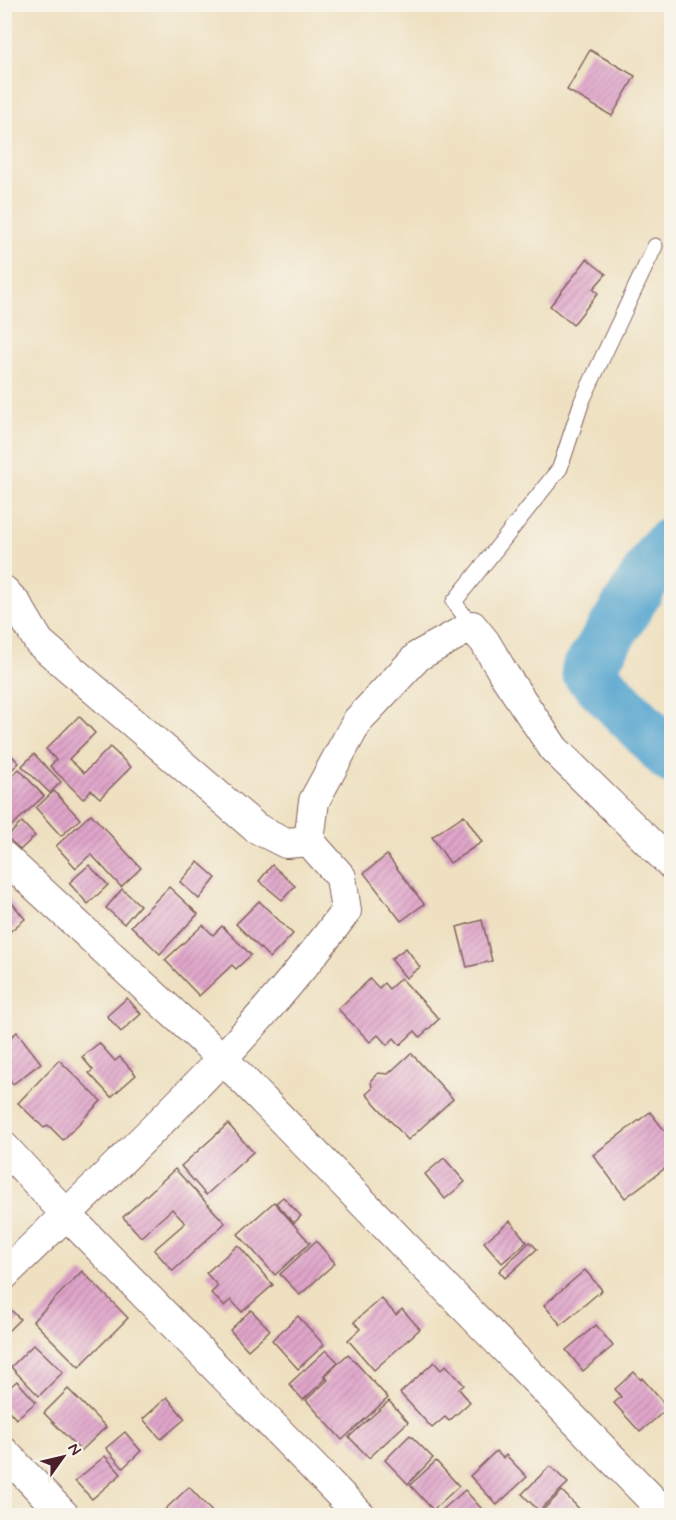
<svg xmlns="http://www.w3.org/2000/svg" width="676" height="1520" font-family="Mynerve,sans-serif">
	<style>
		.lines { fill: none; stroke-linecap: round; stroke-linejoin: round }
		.river { stroke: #55a5cf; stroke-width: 52 }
		.building { fill: url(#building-hatch) }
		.service-casing { stroke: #83635f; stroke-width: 17 }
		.minor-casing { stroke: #83635f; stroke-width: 32 }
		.service { stroke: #fff; stroke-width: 15 }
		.minor { stroke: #fff; stroke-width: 30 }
	</style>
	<defs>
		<pattern id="building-hatch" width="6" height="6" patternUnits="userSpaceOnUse" patternTransform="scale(1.5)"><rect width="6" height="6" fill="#e0a6cb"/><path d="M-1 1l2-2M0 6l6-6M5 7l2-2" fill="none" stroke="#b887a5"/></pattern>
	</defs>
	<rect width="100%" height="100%" fill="#f7f3e8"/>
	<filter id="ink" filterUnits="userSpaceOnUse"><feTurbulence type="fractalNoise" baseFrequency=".0167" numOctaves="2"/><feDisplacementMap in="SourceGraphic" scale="12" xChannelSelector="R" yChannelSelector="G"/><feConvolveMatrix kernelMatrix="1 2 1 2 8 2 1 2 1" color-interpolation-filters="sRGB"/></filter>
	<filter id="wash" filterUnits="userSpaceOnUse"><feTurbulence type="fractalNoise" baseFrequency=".008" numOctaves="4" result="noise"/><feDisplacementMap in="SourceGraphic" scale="24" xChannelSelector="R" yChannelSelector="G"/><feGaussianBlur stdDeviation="1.35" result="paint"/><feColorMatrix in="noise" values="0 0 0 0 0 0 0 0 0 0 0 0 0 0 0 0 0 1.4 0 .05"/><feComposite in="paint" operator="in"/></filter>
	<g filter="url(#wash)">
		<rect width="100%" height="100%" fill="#eee0c0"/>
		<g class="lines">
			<!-- river -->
			<path class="river" d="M 672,542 L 662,551 L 587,671 L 672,758"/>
		</g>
		<g id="blocks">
			<!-- building -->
			<g class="building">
				<path d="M 590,50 L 635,76 L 612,116 L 567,90 Z"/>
				<path d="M 587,259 L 606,274 L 593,289 L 598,293 L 573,325 L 550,306 Z"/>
				<path d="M 79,716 L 95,733 L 69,759 L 84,773 L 110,747 L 131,767 L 100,798 L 91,790 L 83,799 L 50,766 L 56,760 L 46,749 Z"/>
				<path d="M 4,748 L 19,763 L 4,777 Z"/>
				<path d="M 34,754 L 61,782 L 50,793 L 22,766 Z"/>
				<path d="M 19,769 L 44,796 L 6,831 L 4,783 Z"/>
				<path d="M 54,791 L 80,819 L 61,836 L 36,808 Z"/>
				<path d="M 91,814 L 141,868 L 121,887 L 91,854 L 76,868 L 56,846 Z"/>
				<path d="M 464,815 L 482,842 L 450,863 L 432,837 Z"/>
				<path d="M 22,822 L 35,836 L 20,850 L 7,837 Z"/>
				<path d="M 387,855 L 424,904 L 401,921 L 364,873 Z"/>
				<path d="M 198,862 L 216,878 L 199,899 L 180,882 Z"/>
				<path d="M 89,865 L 108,885 L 88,904 L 69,883 Z"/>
				<path d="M 272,865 L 295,886 L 282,900 L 259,881 Z"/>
				<path d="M 169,887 L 198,914 L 160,954 L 131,926 Z"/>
				<path d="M 122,889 L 140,905 L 124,924 L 106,908 Z"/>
				<path d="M 4,893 L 25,919 L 8,933 L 4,930 Z"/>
				<path d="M 259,901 L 293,934 L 270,958 L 236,924 Z"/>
				<path d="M 482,920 L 492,961 L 467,967 L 457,927 Z"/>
				<path d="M 203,925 L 213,935 L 222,926 L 251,955 L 236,969 L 232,965 L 199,996 L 165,960 Z"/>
				<path d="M 406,948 L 420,967 L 406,978 L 391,959 Z"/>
				<path d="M 401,978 L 439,1019 L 420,1037 L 415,1031 L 400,1045 L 394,1038 L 387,1045 L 378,1035 L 370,1042 L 338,1009 L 370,979 L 379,988 L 384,983 L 389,989 Z"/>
				<path d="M 127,998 L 141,1014 L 121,1032 L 107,1016 Z"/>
				<path d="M 17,1032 L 41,1063 L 13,1084 L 4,1073 L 4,1042 Z"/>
				<path d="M 99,1043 L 115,1061 L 120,1057 L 136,1075 L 111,1097 L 89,1073 L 93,1070 L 82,1057 Z"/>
				<path d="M 411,1053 L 453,1099 L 408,1140 L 366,1094 L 372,1089 L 371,1080 L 378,1073 L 388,1074 Z"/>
				<path d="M 59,1060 L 101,1101 L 63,1140 L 48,1125 L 44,1128 L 18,1103 Z"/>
				<path d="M 650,1112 L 672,1140 L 672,1163 L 625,1198 L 593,1155 Z"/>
				<path d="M 228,1124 L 253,1152 L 206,1195 L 181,1166 Z"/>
				<path d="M 444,1158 L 465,1182 L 445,1199 L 425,1174 Z"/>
				<path d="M 175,1169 L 225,1223 L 173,1271 L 154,1250 L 185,1223 L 172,1209 L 141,1237 L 123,1217 Z"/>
				<path d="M 283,1197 L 301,1216 L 294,1223 L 276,1203 Z"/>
				<path d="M 274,1202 L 310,1243 L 275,1275 L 238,1234 Z"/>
				<path d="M 510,1221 L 527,1242 L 502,1263 L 484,1242 Z"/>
				<path d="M 316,1241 L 335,1263 L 300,1295 L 280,1274 Z"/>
				<path d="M 530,1242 L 537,1249 L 505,1278 L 499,1271 Z"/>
				<path d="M 238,1245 L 273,1285 L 242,1312 L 231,1300 L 224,1306 L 211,1293 L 218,1286 L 206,1273 Z"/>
				<path d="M 585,1270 L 602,1290 L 561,1325 L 544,1305 Z"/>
				<path d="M 82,1271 L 128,1318 L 79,1367 L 33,1321 Z"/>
				<path d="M 381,1298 L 396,1315 L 402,1309 L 420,1329 L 374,1370 L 348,1340 L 360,1329 L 354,1322 Z"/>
				<path d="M 4,1303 L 20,1319 L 4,1335 Z"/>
				<path d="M 251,1310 L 270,1330 L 248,1350 L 230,1330 Z"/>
				<path d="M 298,1316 L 324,1345 L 298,1369 L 272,1340 Z"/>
				<path d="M 596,1325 L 613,1346 L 583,1371 L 566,1350 Z"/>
				<path d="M 34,1344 L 63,1372 L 39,1396 L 11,1367 Z"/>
				<path d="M 326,1350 L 338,1362 L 323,1376 L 326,1379 L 303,1400 L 289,1384 Z"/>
				<path d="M 348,1354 L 388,1398 L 342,1440 L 306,1400 L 328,1380 L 325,1376 Z"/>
				<path d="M 434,1362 L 441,1370 L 446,1365 L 464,1385 L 459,1389 L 470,1402 L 449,1421 L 445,1417 L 432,1428 L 400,1393 Z"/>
				<path d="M 634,1372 L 641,1380 L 642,1378 L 668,1408 L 640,1432 L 614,1403 L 621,1397 L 615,1389 Z"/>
				<path d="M 17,1381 L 36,1402 L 16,1419 L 4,1405 L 4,1392 Z"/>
				<path d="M 68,1389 L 106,1427 L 81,1451 L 44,1413 Z"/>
				<path d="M 167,1397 L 185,1419 L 161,1439 L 143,1419 Z"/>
				<path d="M 389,1401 L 408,1422 L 369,1458 L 349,1437 Z"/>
				<path d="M 125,1432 L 141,1451 L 123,1468 L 106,1448 Z"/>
				<path d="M 410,1435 L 433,1458 L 408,1484 L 385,1460 Z"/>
				<path d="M 496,1451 L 503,1458 L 506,1455 L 527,1477 L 497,1505 L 470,1476 Z"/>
				<path d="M 105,1456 L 121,1474 L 92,1499 L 75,1481 Z"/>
				<path d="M 436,1461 L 459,1486 L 433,1510 L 410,1485 Z"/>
				<path d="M 550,1466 L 568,1483 L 539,1511 L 522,1494 Z"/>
				<path d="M 189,1487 L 216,1516 L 158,1516 Z"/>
				<path d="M 465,1490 L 488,1516 L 442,1516 L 439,1513 Z"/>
				<path d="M 562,1491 L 586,1516 L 537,1516 Z"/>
			</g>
		</g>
	</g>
	<g filter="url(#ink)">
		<use href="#blocks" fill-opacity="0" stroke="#83635f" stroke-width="1.5"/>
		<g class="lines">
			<defs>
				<path id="service" d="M 472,626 L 454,602 L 560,468 L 582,401 L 655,246"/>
				<g id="minor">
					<path d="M 4,591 L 17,605 L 39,642 L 256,828 L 286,843 L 309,841"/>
					<path d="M 4,857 L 223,1059 L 668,1516"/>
					<path d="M 4,1147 L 66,1214 L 361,1516"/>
					<path d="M 4,1275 C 122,1159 247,1046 346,911 L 341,877 L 309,841 L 314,801 L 358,720 L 418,656 L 472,626 L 485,642 L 505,676 L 554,749 L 672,865"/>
					<path d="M 4,1452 L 65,1516"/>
				</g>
			</defs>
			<!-- service casing -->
			<use href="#service" class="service-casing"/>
			<!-- minor casing -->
			<use href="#minor" class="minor-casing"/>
			<!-- service -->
			<use href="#service" class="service"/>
			<!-- minor -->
			<use href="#minor" class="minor"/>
		</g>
	</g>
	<!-- margin -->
	<rect width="676" height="1520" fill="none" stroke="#f7f3e8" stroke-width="24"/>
	<!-- north arrow -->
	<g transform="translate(63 1457) rotate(56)" stroke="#f7f3e8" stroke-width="4.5" paint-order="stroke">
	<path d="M0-4.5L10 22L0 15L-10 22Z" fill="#4a1f2b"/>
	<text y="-9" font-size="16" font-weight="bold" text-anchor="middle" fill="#4a1f2b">N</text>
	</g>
</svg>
